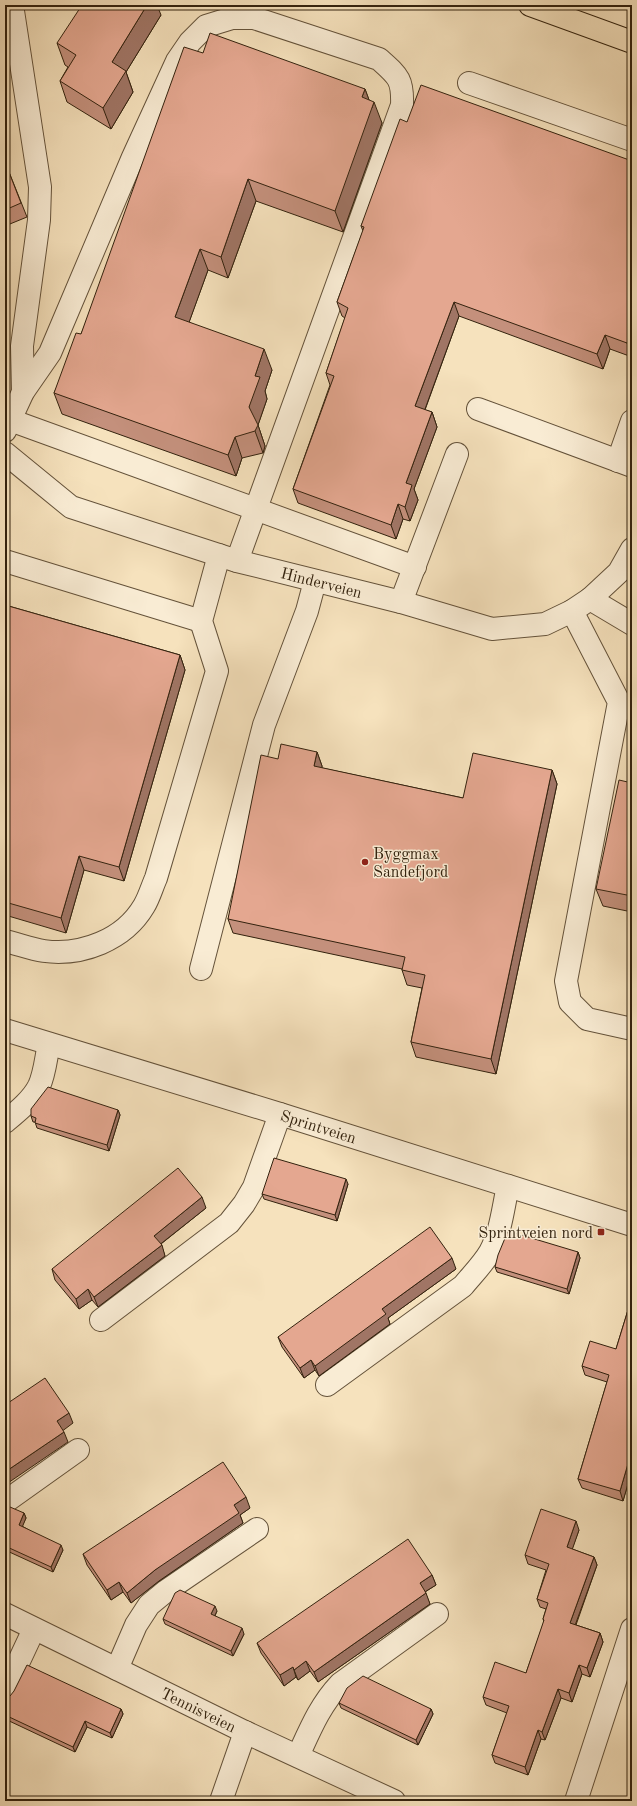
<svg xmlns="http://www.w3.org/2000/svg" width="637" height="1806" font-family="'Old Standard TT',serif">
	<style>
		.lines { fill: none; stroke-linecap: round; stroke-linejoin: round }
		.minor-casing { stroke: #64523a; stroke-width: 24 }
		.major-casing { stroke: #33220e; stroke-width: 24 }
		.minor { stroke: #f9ecd4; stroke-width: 22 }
		.major { stroke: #f6e2bd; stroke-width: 22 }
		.wall { fill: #c4907c; stroke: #33220e }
		.shaded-wall { fill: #a07565; stroke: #33220e }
		.building { fill: #e4a790; stroke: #33220e }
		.poi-dot { fill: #8f2418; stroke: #f9ecd4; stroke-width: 1.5 }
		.labels { text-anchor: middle; stroke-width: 3; stroke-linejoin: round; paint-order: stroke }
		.street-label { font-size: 16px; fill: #33220e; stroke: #f9ecd4 }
		.poi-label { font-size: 16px; fill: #33220e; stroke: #f9ecd4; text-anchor: start }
	</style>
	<rect width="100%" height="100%" fill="#f6e2bd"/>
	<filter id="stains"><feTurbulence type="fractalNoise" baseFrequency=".005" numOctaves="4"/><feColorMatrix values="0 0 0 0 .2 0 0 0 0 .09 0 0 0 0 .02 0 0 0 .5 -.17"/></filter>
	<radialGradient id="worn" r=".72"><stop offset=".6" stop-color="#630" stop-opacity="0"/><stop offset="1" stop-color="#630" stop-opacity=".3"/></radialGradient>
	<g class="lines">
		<defs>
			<g id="minor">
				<path d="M 13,11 L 40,187 L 39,220 L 22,346 L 23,392"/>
				<path d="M 469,83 L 632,140"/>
				<path d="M 478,409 L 632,466"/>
				<path d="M 10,420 L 415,567"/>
				<path d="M 5,431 L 23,392 L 50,353 L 133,157 L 177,61 L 190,42 L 206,26 L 232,18 L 254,18 L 379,59 C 398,76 403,79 402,105 L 237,561"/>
				<path id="s1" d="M 5,453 L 71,507 L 237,561 L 401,602 L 492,629 L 545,624 L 572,611 L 590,599 L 619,572 L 632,549"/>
				<path d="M 618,461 L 632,421"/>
				<path d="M 5,561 L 201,621"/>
				<path d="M 590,599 L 632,624"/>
				<path d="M 401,602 L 457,454"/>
				<path d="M 572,611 L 619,702 L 566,981 L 570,1002 L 587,1019 L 632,1029"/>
				<path d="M 5,941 C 18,944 31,949 44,951 C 82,956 124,940 144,906 C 149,898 152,887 156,878 L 217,671 L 201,621 L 219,555"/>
				<path d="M 201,969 L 264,725 L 307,611 L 315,581"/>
				<path id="s2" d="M 5,1030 L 280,1114 L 632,1225"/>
				<path d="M 5,1122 C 17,1112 32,1100 39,1086 C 45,1073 46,1057 49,1044"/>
				<path d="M 101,1320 L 229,1223 L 244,1204 L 254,1187 L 280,1114"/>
				<path d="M 327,1385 L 463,1286 C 472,1275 483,1264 490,1252 C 501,1232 503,1208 508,1186"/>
				<path d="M 5,1502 L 78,1450"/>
				<path id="s3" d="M 5,1614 L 245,1732 L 394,1801"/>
				<path d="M 117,1669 L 136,1625 L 149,1605 L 166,1591 L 257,1529"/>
				<path d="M 5,1691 L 34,1629"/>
				<path d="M 298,1756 C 310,1730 320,1705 340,1684 L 437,1614"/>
				<path d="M 221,1801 L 245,1732"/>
				<path d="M 576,1801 L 632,1629"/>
			</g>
			<path id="major" d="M 530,5 L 632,42"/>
		</defs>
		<!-- minor casing -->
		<use href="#minor" class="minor-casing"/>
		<!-- major casing -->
		<use href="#major" class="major-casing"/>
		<!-- minor -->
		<use href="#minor" class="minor"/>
		<!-- major -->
		<use href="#major" class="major"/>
	</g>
	<!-- wall -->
	<g class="wall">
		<path d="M 161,15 L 126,72 L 133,92 L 111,129 L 67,102 L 60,81 L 68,67 L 65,65 L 57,43 Z"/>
		<path d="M 203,53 L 365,89 L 369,100 L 382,123 L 343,232 L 256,201 L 228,278 L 208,270 L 189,322 L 272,370 L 265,391 L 267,399 L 258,425 L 265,446 L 263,453 L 242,458 L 236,476 L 62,414 L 54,393 L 81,334 Z"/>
		<path d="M 407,122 L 632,161 L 632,357 L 610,349 L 603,369 L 459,316 L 425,410 L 432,412 L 437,427 L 414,489 L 418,500 L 410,521 L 403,519 L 396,539 L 298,503 L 293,489 L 330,385 L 326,373 L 345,318 L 342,316 L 337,302 L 363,231 L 361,226 Z"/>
		<path d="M 5,162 L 27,217 L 5,226 Z"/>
		<path d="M 5,605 L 180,655 L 185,670 L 124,881 L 84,870 L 66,933 L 5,915 Z"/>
		<path d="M 317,752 L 322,766 L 322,768 L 463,798 L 552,770 L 557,784 L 496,1074 L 416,1057 L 411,1042 L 422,988 L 407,985 L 402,970 L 402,969 L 233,933 L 228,919 L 278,759 Z"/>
		<path d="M 632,783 L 632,912 L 603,906 L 596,889 Z"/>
		<path d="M 118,1110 L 120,1115 L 109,1151 L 37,1128 L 35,1122 L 33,1122 L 31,1116 Z"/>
		<path d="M 348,1184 L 337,1221 L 264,1199 L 262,1194 Z"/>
		<path d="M 206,1208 L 161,1244 L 165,1256 L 98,1307 L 92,1300 L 79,1309 L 55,1280 L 52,1269 Z"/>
		<path d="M 578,1252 L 580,1258 L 569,1294 L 497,1272 L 495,1267 Z"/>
		<path d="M 456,1269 L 388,1318 L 390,1324 L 319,1376 L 315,1370 L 304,1378 L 282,1347 L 278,1337 Z"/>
		<path d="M 632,1297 L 632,1470 L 623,1501 L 582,1488 L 578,1479 L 607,1382 L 585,1375 L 582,1366 L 616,1349 Z"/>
		<path d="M 250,1508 L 240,1515 L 243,1523 L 159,1581 L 131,1603 L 123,1592 L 111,1600 L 87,1565 L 83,1554 Z"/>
		<path d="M 5,1509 L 24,1513 L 26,1518 L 22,1526 L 63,1550 L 53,1572 L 5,1550 Z"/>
		<path d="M 579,1530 L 572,1549 L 594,1557 L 597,1565 L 576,1625 L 600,1633 L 603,1642 L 590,1677 L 582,1674 L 572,1702 L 561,1698 L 545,1740 L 541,1739 L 528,1775 L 495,1763 L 492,1755 L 507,1713 L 486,1705 L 483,1697 L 526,1673 L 544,1622 L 543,1619 L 546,1609 L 540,1607 L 537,1599 L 546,1570 L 528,1564 L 525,1555 Z"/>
		<path d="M 432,1575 L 436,1585 L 425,1592 L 430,1604 L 318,1682 L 310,1671 L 298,1680 L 296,1677 L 284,1686 L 261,1653 L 257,1643 Z"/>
		<path d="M 217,1611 L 215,1616 L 244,1634 L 233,1656 L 165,1624 L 163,1619 Z"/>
		<path d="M 5,1698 L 121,1709 L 123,1714 L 112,1738 L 87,1727 L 75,1752 L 5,1719 Z"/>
		<path d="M 339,1703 L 431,1709 L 433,1714 L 418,1745 L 341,1708 Z"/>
	</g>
	<!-- shaded-wall -->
	<g class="shaded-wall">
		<path d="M 147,5 L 157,5 L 161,15 L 126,72 L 133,92 L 111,129 L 103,108 L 112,62 Z"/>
		<path d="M 365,89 L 372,108 L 374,102 L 382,123 L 343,232 L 335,211 L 362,97 Z"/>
		<path d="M 248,179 L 256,201 L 228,278 L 221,257 Z"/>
		<path d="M 200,249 L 208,270 L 183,339 L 175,317 Z"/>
		<path d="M 454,302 L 459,316 L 421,420 L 415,406 Z"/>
		<path d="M 632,328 L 632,357 L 627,343 Z"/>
		<path d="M 605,335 L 610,349 L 603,369 L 597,354 Z"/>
		<path d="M 264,349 L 272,370 L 265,391 L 267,399 L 258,425 L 265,446 L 263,453 L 255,431 L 249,407 L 255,376 Z"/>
		<path d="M 432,412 L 437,427 L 414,489 L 418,500 L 410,521 L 405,507 L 406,483 Z"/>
		<path d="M 235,437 L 242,458 L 236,476 L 228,455 Z"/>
		<path d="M 398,504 L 403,519 L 396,539 L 391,525 Z"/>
		<path d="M 180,655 L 185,670 L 124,881 L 119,867 Z"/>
		<path d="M 317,752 L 322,766 L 320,780 L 314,766 Z"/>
		<path d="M 552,770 L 557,784 L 496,1074 L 491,1059 Z"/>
		<path d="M 79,856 L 84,870 L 66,933 L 61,918 Z"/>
		<path d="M 118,1110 L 120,1115 L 109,1151 L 107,1145 Z"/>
		<path d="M 346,1179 L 348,1184 L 337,1221 L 335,1215 Z"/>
		<path d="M 202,1197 L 206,1208 L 158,1246 L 154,1236 Z"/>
		<path d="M 162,1245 L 165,1256 L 98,1307 L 94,1297 Z"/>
		<path d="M 578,1252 L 580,1258 L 569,1294 L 567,1289 Z"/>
		<path d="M 452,1258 L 456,1269 L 388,1318 L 390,1324 L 319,1376 L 315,1366 L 382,1309 Z"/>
		<path d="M 88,1289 L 92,1300 L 79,1309 L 76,1299 Z"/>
		<path d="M 311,1360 L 315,1370 L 304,1378 L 300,1368 Z"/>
		<path d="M 69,1413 L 73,1423 L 61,1432 L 57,1421 Z"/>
		<path d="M 64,1432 L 68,1442 L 5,1485 L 5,1472 Z"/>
		<path d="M 632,1450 L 632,1470 L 623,1501 L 620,1491 Z"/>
		<path d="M 246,1497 L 250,1508 L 240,1515 L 243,1523 L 159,1581 L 131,1603 L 127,1593 L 234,1505 Z"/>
		<path d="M 24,1513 L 26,1518 L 21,1530 L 19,1525 Z"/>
		<path d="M 576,1521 L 579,1530 L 570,1556 L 567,1547 Z"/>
		<path d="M 61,1545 L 63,1550 L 53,1572 L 51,1567 Z"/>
		<path d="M 594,1557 L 597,1565 L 573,1631 L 570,1623 Z"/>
		<path d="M 432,1575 L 436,1585 L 423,1593 L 420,1583 Z"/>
		<path d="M 119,1582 L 123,1592 L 111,1600 L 107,1590 Z"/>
		<path d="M 426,1593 L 430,1604 L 318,1682 L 314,1672 Z"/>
		<path d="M 215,1606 L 217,1611 L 213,1619 L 211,1614 Z"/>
		<path d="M 242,1628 L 244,1634 L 233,1656 L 231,1651 Z"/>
		<path d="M 600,1633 L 603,1642 L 590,1677 L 587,1668 Z"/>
		<path d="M 306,1661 L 310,1671 L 298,1680 L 294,1670 Z"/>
		<path d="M 579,1665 L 582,1674 L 572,1702 L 569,1693 Z"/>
		<path d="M 293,1667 L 296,1677 L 284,1686 L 280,1675 Z"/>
		<path d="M 558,1689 L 561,1698 L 545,1740 L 542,1732 Z"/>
		<path d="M 121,1709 L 123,1714 L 112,1738 L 110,1733 Z"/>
		<path d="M 431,1709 L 433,1714 L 418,1745 L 416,1740 Z"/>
		<path d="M 85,1721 L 87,1727 L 75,1752 L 73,1747 Z"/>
		<path d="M 538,1730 L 541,1739 L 528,1775 L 525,1767 Z"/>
	</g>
	<!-- building -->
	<g class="building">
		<path d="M 82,5 L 147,5 L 112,62 L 126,71 L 103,108 L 60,81 L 76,55 L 57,43 Z"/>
		<path d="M 210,33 L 365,89 L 362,97 L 374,102 L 335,211 L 248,179 L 221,257 L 200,249 L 175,317 L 264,349 L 255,376 L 260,377 L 249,407 L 258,425 L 255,431 L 235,437 L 228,455 L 54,393 L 76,333 L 81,334 L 184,47 L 203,53 Z"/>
		<path d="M 421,85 L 632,161 L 632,328 L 627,343 L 605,335 L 597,354 L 454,302 L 415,406 L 432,412 L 406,483 L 412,485 L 405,507 L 398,504 L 391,525 L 293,489 L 334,376 L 326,373 L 348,308 L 337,302 L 364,227 L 361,226 L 400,119 L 407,122 Z"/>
		<path d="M 5,162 L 21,203 L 5,210 Z"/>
		<path d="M 5,605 L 180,655 L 119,867 L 79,856 L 61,918 L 5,902 Z"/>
		<path d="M 281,744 L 317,752 L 314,766 L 463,798 L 473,753 L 552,770 L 491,1059 L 411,1042 L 425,975 L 402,970 L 405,957 L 228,919 L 261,755 L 278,759 Z"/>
		<path d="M 619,780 L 632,783 L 632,896 L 596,889 Z"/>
		<path d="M 48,1087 L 118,1110 L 107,1145 L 35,1123 L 36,1118 L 31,1116 L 31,1109 Z"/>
		<path d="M 274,1158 L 346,1179 L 335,1215 L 262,1194 Z"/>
		<path d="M 178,1168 L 202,1197 L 154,1236 L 162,1245 L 94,1297 L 88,1289 L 76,1299 L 52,1269 Z"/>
		<path d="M 430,1227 L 452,1258 L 382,1309 L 386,1314 L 315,1366 L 311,1360 L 300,1368 L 278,1337 Z"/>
		<path d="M 508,1231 L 578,1252 L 567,1289 L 495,1267 L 498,1255 Z"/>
		<path d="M 632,1297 L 632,1450 L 620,1491 L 578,1479 L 609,1375 L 582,1366 L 590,1341 L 616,1349 Z"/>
		<path d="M 45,1378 L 69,1413 L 57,1421 L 64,1432 L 5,1472 L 5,1405 Z"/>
		<path d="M 223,1462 L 246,1497 L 234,1505 L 239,1513 L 155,1570 L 127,1593 L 119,1582 L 107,1590 L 83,1554 Z"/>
		<path d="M 10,1507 L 24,1513 L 19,1525 L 61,1545 L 51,1567 L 5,1546 L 5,1509 Z"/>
		<path d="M 541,1509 L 576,1521 L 567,1547 L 594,1557 L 570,1623 L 600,1633 L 587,1668 L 579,1665 L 569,1693 L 558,1689 L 542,1732 L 538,1730 L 525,1767 L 492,1755 L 509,1706 L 483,1697 L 495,1662 L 526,1673 L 544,1620 L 543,1619 L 548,1603 L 537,1599 L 549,1564 L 525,1555 Z"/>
		<path d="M 408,1539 L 432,1575 L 420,1583 L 426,1593 L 314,1672 L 306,1661 L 294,1670 L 293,1667 L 280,1675 L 257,1643 Z"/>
		<path d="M 180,1590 L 215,1606 L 211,1614 L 242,1628 L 231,1651 L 163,1619 L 175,1593 Z"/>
		<path d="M 27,1665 L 121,1709 L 110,1733 L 85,1721 L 73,1747 L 5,1715 L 5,1698 L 10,1696 L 14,1691 Z"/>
		<path d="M 363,1676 L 431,1709 L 416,1740 L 339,1703 L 347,1688 Z"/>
	</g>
	<!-- markers -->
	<g class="poi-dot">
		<circle cx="365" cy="862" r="4"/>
		<rect x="597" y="1228" width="8" height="8" rx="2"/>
	</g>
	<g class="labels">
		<!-- street labels -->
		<g class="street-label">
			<text dy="6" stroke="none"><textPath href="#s1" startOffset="347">Hinderveien</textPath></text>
			<text dy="6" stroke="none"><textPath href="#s2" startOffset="328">Sprintveien</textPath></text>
			<text dy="6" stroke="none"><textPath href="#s3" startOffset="216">Tennisveien</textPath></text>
		</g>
		<!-- poi labels -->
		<g class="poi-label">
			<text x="373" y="859">Byggmax<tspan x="373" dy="18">Sandefjord</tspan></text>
			<text x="593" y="1238" text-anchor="end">Sprintveien nord</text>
		</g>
	</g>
	<!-- margin -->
	<rect width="637" height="1806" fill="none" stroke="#f6e2bd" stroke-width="20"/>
	<rect x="6" y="6" width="625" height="1794" fill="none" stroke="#33220e" stroke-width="2"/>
	<rect x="10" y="10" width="617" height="1786" fill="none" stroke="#33220e"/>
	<rect width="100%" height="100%" filter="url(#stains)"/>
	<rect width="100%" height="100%" fill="url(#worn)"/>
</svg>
